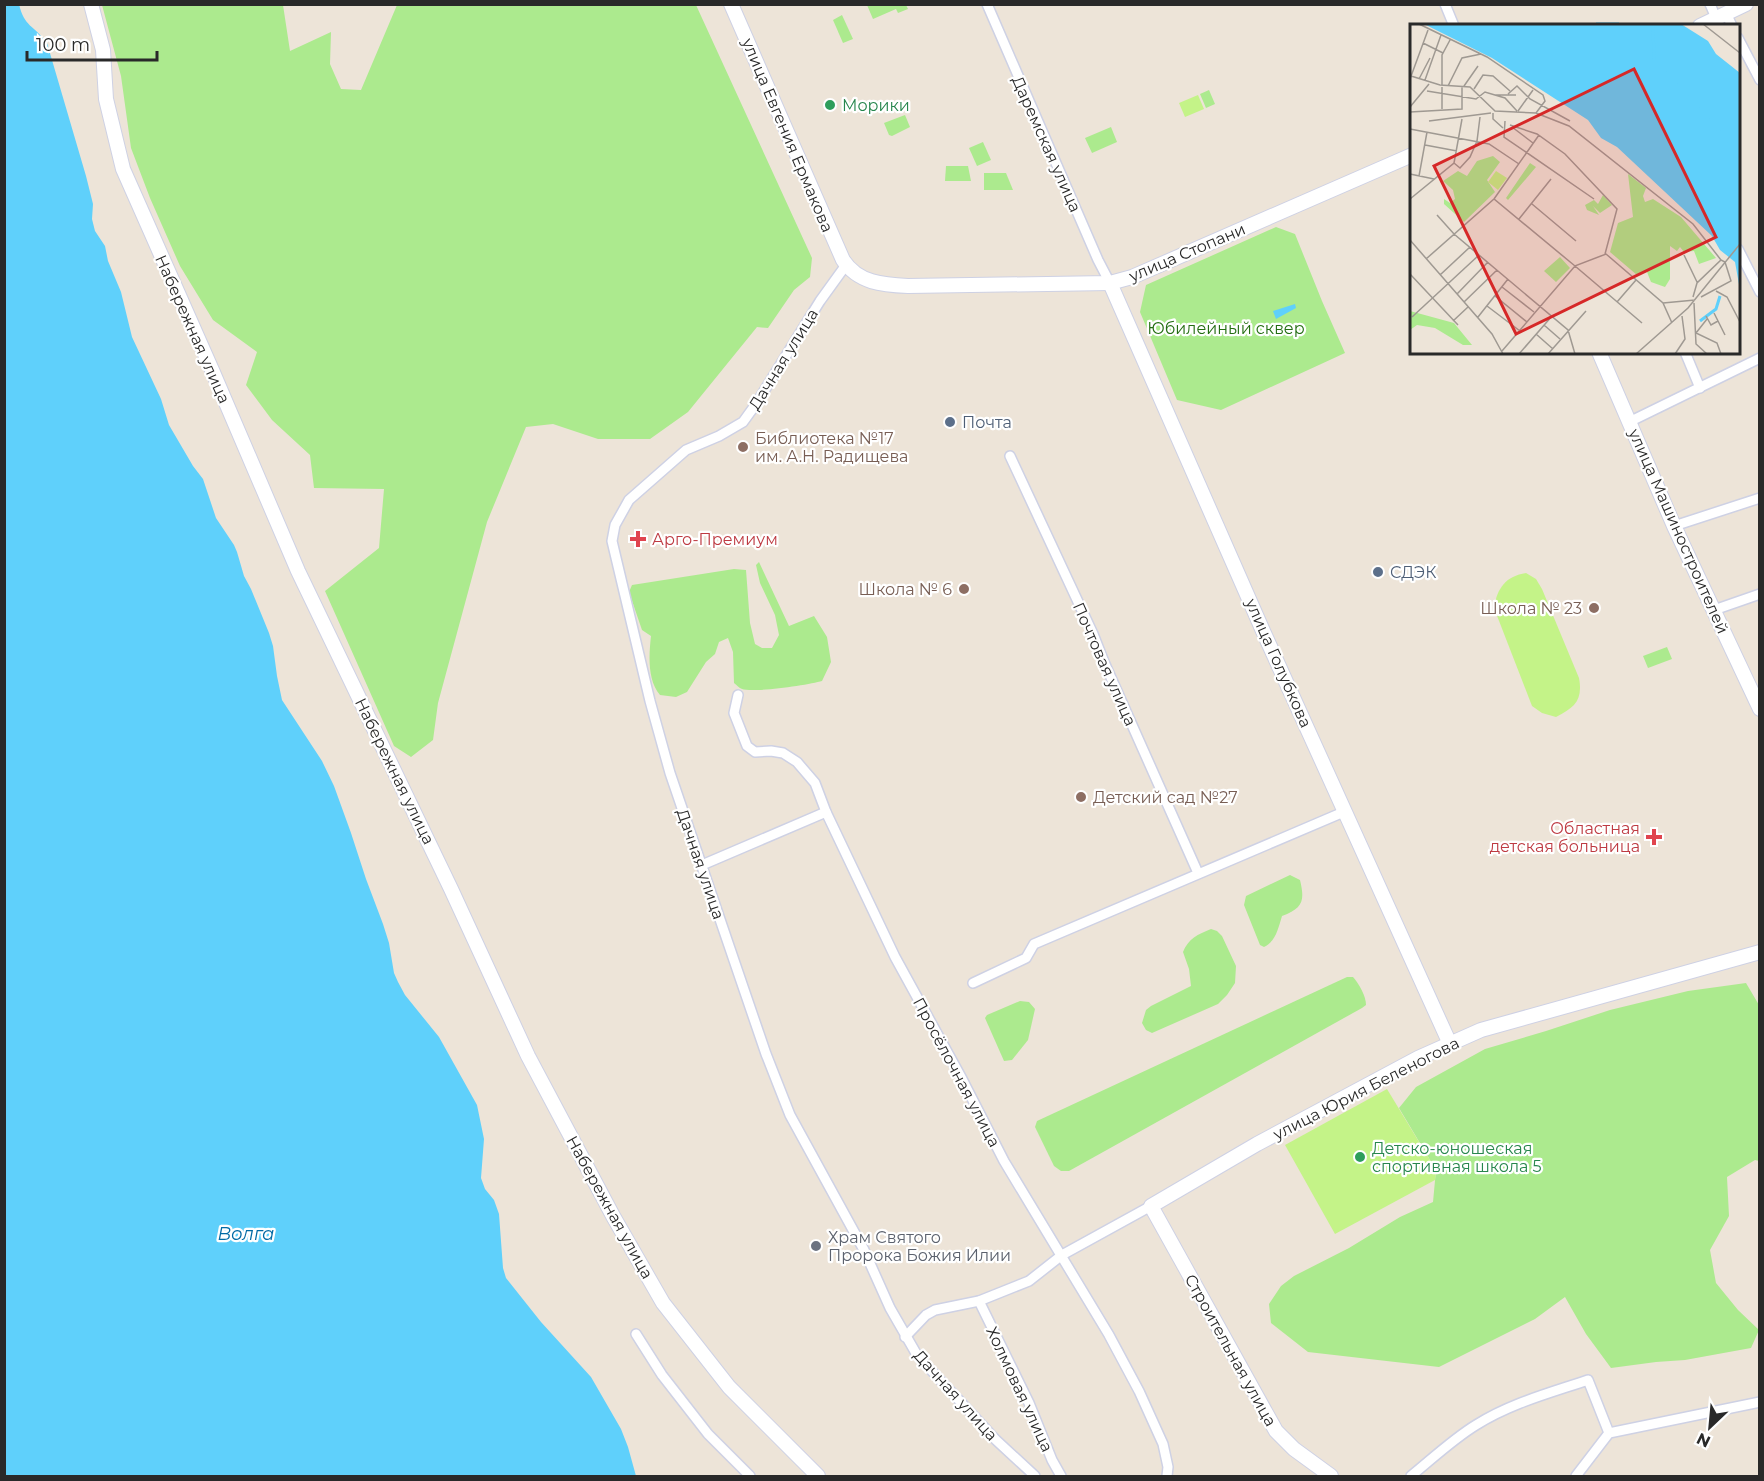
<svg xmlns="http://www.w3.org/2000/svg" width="1764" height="1481" font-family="Montserrat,sans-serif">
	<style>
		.green { fill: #acea8e }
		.pitch { fill: #c4f388 }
		.water { fill: #5fd0fb }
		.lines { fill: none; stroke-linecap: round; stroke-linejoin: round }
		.street-casing { stroke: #ced1e4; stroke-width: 12 }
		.secondary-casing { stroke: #ced1e4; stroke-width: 16 }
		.street { stroke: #fff; stroke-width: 9 }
		.secondary { stroke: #fff; stroke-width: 14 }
		.leisure-dot { fill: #2e9e5b; stroke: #fff; stroke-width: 2 }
		.service-dot { fill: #5c6f8a; stroke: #fff; stroke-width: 2 }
		.education-dot { fill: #8d6e63; stroke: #fff; stroke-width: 2 }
		.health-dot { fill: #e0444e; stroke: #fff; stroke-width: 2 }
		.worship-dot { fill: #6b7280; stroke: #fff; stroke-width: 2 }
		.labels { text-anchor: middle; stroke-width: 4.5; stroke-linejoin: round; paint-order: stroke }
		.leisure-label { font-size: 16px; fill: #27864d; stroke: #fff; text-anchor: start }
		.street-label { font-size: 16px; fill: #292929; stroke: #fff }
		.park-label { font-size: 16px; fill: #236d12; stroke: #fff }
		.service-label { font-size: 16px; fill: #4e5e75; stroke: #fff; text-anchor: start }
		.education-label { font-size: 16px; fill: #785e54; stroke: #fff; text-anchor: start }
		.health-label { font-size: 16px; fill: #be3a42; stroke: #fff; text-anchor: start }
		.worship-label { font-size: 16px; fill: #5b616d; stroke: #fff; text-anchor: start }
		.water-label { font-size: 18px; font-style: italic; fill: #006aa5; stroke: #fff }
		.inset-river { fill: none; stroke: #5fd0fb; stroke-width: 3 }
		.inset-road { fill: none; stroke: #9f9992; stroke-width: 1.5 }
		.view { fill: #d62828; fill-opacity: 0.15; stroke: #d62828; stroke-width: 3 }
		.inset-edge { fill: none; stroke: #292929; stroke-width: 3 }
	</style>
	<rect width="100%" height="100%" fill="#ede4d8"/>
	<!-- green -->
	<g class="green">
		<path d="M 643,5 L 696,5 L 812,258 L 810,277 L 794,290 L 768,328 L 757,327 L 688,412 L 650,439 L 598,439 L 553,424 L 526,427 L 487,522 L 438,703 L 433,740 L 411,757 L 394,746 L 325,591 L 379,548 L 384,489 L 314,488 L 310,455 L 272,420 L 246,385 L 257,352 L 213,320 L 180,266 L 150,198 L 131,148 L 121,76 L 102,5 L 283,5 L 290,51 L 331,32 L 330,64 L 341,89 L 361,90 L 397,5 Z"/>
		<path d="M 867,5 L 906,5 L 908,9 L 898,13 L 896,9 L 873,19 Z"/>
		<path d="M 842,15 L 853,39 L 843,43 L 833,20 Z"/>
		<path d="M 1209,90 L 1215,104 L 1206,108 L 1200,94 Z"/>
		<path d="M 905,115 L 910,127 L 892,136 L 889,135 L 884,123 Z"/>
		<path d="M 1111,127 L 1117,142 L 1092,153 L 1085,138 Z"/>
		<path d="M 983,142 L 991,160 L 977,166 L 969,148 Z"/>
		<path d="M 946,166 L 968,166 L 971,181 L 945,181 Z"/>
		<path d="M 984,173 L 1006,173 L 1013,190 L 984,190 Z"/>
		<path d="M 1276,227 L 1295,234 L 1322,301 L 1345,353 L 1221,410 L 1177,400 L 1140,312 L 1146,285 Z"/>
		<path d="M 759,562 L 789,626 L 814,616 L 827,637 L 831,662 L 822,681 C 809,685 753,693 742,689 C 739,688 737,685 734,683 L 733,652 L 728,638 L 719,642 L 715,654 L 706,662 L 687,692 L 676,697 L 660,695 C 647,680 649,654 651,636 L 642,630 L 629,592 L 632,585 L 734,569 L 746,570 L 750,623 L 755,644 L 762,648 L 772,648 L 779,635 L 775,615 L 760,583 L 756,565 Z"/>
		<path d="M 1667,647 L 1672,659 L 1648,668 L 1643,656 Z"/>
		<path d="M 1290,875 L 1300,880 C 1305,901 1303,908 1282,916 C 1278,929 1276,941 1264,947 L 1260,945 L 1244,905 L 1246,896 Z"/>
		<path d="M 1211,929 L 1217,931 L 1222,936 L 1236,966 L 1235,983 L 1227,995 L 1218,1004 L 1152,1033 L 1146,1030 L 1142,1023 L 1146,1010 L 1151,1006 L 1191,986 L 1189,969 L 1183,952 C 1188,939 1198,934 1211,929 Z"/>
		<path d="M 1347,977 L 1353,977 C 1359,984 1366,996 1366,1005 L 1362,1008 L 1069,1171 L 1061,1171 L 1054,1166 L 1035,1127 L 1037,1121 Z"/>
		<path d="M 1746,983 L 1759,1005 L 1759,1161 L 1755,1160 L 1727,1177 L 1729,1216 L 1710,1250 L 1716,1283 L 1738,1310 L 1759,1330 L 1751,1348 L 1685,1360 L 1656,1362 L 1611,1368 L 1586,1334 L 1565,1297 L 1535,1319 L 1439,1367 L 1308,1352 L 1271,1323 L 1269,1304 L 1281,1286 L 1294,1276 L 1349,1248 L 1400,1217 L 1433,1202 L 1436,1170 L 1399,1108 L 1416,1087 L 1485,1049 L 1546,1031 L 1610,1010 L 1688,991 Z"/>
		<path d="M 1020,1001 L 1029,1002 L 1035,1009 L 1028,1040 L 1012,1060 L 1004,1061 L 985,1018 L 987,1015 Z"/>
	</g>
	<!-- pitch -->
	<g class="pitch">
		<path d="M 1198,95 L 1204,109 L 1185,117 L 1179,103 Z"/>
		<path d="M 1526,573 L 1536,579 L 1542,589 L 1579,678 C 1583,700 1575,707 1556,717 L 1542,713 L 1532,706 L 1494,608 C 1497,588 1506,576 1526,573 Z"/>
		<path d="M 1387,1089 L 1436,1170 L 1435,1180 L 1335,1234 L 1285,1145 Z"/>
	</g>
	<!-- water -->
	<g class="water">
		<path d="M 19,4 C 24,27 34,25 47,43 L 86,176 L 93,204 L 92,219 L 95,231 L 105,246 L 108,261 L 121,292 L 132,337 L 161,399 L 169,425 L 193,466 L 203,479 L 216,518 L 234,545 L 237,552 L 244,576 L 251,589 L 269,633 L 273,646 L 277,676 L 282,700 L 322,761 L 334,786 L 351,833 L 366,879 L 383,924 L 389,943 L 394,973 L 398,982 L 405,995 L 439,1037 L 477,1105 L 484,1139 L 481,1178 L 485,1189 L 494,1200 L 499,1214 L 503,1268 L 506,1278 L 541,1322 L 591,1377 L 621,1429 L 628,1447 L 636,1476 L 5,1476 L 4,5 Z"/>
		<path d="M 1295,304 L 1296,308 L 1276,319 L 1273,311 Z"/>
	</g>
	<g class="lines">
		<defs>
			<g id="street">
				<path d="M 987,4 L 1098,260 L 1110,283"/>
				<path d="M 1445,4 L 1454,26"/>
				<path d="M 1710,4 L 1716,18"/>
				<path d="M 1726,13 L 1732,26"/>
				<path d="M 1738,38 L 1760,80"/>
				<path d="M 1738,249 L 1760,292"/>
				<path d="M 846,265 L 820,301 L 756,404 L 743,422 L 719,436 L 686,450 L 629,500 L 615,525 L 612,541 L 650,701 L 670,773 L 766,1054 L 790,1115 L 864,1250 L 890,1308 L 917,1355 L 996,1440 L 1035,1476"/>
				<path d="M 1685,352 L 1700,388"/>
				<path d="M 1629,422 L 1760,358"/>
				<path d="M 1010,456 L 1093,634 L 1104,662 L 1198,873"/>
				<path d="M 1674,526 L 1760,498"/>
				<path d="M 1714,610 L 1760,594"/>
				<path d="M 738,695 L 734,713 L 747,746 L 755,752 L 771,751 L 783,753 L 797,762 L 815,783 L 826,812 L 895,957 L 962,1079 L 1004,1161 L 1109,1335 L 1139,1391 L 1163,1444 L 1168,1467 L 1167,1476"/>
				<path d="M 702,865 L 826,812"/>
				<path d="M 973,983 L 1026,958 L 1034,944 L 1346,811"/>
				<path d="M 979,1301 L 1029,1403 L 1052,1460 L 1061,1476"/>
				<path d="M 636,1334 L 662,1375 L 708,1434 L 750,1476"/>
				<path d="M 905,1337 L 926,1315 L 935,1310 L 979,1301 L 1029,1281 L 1062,1255 L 1151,1206"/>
				<path d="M 1411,1476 C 1432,1459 1453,1439 1476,1425 C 1511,1403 1550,1393 1588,1380 L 1609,1433"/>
				<path d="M 1576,1476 L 1609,1433 L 1760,1402"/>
			</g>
			<g id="secondary">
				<path d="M 91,4 L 103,50 L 106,99 L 123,169 L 212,370 L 298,571 L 451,889 L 528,1056 L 613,1216 L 663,1303 L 729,1387 L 818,1476"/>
				<path d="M 731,4 L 843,260 C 858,283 883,285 908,286 L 1110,283 L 1132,277 L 1412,155"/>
				<path d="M 1700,26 L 1746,4"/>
				<path d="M 1110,283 L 1263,631 L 1450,1044"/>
				<path d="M 1599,352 L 1674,526 L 1760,709"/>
				<path d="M 1331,1476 L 1294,1449 L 1276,1431 L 1151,1206 L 1257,1144 L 1418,1058 L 1481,1030 L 1760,952"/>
			</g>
		</defs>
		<!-- street casing -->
		<use href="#street" class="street-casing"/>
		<!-- secondary casing -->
		<use href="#secondary" class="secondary-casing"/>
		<!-- street -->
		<use href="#street" class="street"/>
		<!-- secondary -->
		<use href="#secondary" class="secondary"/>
	</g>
	<!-- markers -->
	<g class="leisure-dot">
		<circle cx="830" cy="105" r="6"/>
		<circle cx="1360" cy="1157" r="6"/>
	</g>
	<g class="service-dot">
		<circle cx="950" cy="422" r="6"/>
		<circle cx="1378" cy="572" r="6"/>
	</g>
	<g class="education-dot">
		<circle cx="743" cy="447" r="6"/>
		<circle cx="964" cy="589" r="6"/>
		<circle cx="1594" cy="608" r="6"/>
		<circle cx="1081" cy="797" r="6"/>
	</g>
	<g class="health-dot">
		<path d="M635 530h6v6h6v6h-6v6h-6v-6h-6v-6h6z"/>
		<path d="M1651 828h6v6h6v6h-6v6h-6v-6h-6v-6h6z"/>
	</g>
	<circle class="worship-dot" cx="816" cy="1246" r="6"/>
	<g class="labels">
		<!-- leisure labels -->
		<g class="leisure-label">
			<text x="842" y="111">Морики</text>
			<text x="1372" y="1154">Детско-юношеская<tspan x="1372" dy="18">спортивная школа 5</tspan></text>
		</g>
		<!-- street labels -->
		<g class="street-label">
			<text transform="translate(788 135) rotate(67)" y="6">улица Евгения Ермакова</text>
			<text transform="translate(1047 144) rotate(66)" y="6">Даремская улица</text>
			<text transform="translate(1187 252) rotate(-23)" y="6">улица Стопани</text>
			<text transform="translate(193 329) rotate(66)" y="6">Набережная улица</text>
			<text transform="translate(783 359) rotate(-58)" y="6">Дачная улица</text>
			<text transform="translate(1679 531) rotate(66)" y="6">улица Машиностроителей</text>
			<text transform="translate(1279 663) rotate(66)" y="6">улица Голубкова</text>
			<text transform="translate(1105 664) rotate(66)" y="6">Почтовая улица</text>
			<text transform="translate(395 771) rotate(64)" y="6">Набережная улица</text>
			<text transform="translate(701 864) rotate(71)" y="6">Дачная улица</text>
			<text transform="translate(957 1072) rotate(62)" y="6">Просёлочная улица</text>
			<text transform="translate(1366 1088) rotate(-27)" y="6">улица Юрия Беленогова</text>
			<text transform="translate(610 1207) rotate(61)" y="6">Набережная улица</text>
			<text transform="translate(1231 1350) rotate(61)" y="6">Строительная улица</text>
			<text transform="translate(1020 1389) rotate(65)" y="6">Холмовая улица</text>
			<text transform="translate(956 1395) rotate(48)" y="6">Дачная улица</text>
		</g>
		<!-- park labels -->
		<g class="park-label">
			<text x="1226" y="334">Юбилейный сквер</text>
		</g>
		<!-- service labels -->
		<g class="service-label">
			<text x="962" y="428">Почта</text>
			<text x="1390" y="578">СДЭК</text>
		</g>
		<!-- education labels -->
		<g class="education-label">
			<text x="755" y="444">Библиотека №17<tspan x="755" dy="18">им. А.Н. Радищева</tspan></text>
			<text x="952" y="595" text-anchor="end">Школа № 6</text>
			<text x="1582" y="614" text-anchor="end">Школа № 23</text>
			<text x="1093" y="803">Детский сад №27</text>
		</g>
		<!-- health labels -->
		<g class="health-label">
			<text x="652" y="545">Арго-Премиум</text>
			<text x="1640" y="834" text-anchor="end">Областная<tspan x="1640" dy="18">детская больница</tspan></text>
		</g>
		<!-- worship labels -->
		<g class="worship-label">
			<text x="828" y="1243">Храм Святого<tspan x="828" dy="18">Пророка Божия Илии</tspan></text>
		</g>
		<!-- water labels -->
		<g class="water-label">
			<text x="246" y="1240">Волга</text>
		</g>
	</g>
	<!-- overview -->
	<g transform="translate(1410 24)">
		<rect width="330" height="330" fill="#ede4d8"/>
		<path d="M 83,132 L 90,138 L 77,156 L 85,168 L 54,198 L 34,180 L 34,175 L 40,179 L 45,175 L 43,166 L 33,157 L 48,147 L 57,152 L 67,137 ZM 120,139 L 126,143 L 98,176 L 96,174 ZM 218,150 L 236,164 L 233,172 L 235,178 L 243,175 L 271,193 L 306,234 L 289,240 L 284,227 L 274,228 L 270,223 L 267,227 L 260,222 L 260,255 L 255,263 L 241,258 L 237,248 L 227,251 L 200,228 L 208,199 L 223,193 ZM 193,171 L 202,181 L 190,189 L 183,182 L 189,191 L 177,186 L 175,181 L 184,176 L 188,180 ZM 150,233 L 160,244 L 146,258 L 134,247 ZM 0,287 L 44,299 L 62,321 L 53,321 L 25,304 L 7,301 L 0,306 Z" fill="#acea8e"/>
		<path d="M 86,147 L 97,154 L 88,166 L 78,158 Z" fill="#c4f388"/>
		<path d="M 14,0 L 271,0 L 298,17 L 306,30 L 330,49 L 330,266 L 325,238 L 310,226 L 302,212 L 207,123 L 191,114 L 178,96 L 82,34 Z" fill="#5fd0fb"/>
		<path class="inset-river" d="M 186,0 L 209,0M 243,0 L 244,36 L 330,130M 290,297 L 306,285 L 310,272"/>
		<path class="inset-road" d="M 9,0 L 77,33 L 133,71 L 135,77 L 126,89M 293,0 L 330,29M 13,19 L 33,29M 1,52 L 30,61 L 60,63 L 85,87 L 126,89 L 159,102 L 283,200 L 311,236M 0,55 L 18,6M 9,55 L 20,34M 15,56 L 31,11M 32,61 L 32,31 L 40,16M 38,62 L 52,34 L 71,30M 54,62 L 68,42M 64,65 L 73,51 L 83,52 L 100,67M 17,67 L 66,75 L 75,68 L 95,74 L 107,87M 98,70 L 107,62 L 120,75 L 160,97M 84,71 L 106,71M 0,83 L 19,60M 32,85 L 32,63M 108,87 L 123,66M 0,88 L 52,85 L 52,62M 83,89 L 83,95 L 93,104M 19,97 L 81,89M 95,97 L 94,113 L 184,175M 100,101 L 127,110 L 155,130 L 207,185 L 195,230M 102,103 L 123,119M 0,105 L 79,120 L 109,140M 15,121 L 47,127M 44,139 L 50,144 L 60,133 L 67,117 L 70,93M 0,150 L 24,155M 9,152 L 17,108M 0,175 L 44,139 L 52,95M 84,175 L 129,111M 122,180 L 166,217M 27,191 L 44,210 L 158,306 L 165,330M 109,195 L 141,155M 0,216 L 82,310 L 93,330M 274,231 L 287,258M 16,235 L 84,175 L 165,242 L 196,230 L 253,279 L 262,299M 0,250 L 48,301M 30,251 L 60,223M 92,263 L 124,288M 306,267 L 317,273 L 330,298M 47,270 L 78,238M 85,272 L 117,298M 283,273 L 287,259 L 311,236 L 315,238 L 321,257 L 291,273M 54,278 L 87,246M 207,278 L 226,256M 253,279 L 285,276M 284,279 L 286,320 L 297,330M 77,282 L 110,307M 304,289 L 315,311M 296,292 L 301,301 L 308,297M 2,293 L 69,231M 68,293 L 98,255M 297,295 L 286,309 L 307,319 L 311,330M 43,297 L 58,283M 134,301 L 150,315M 126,310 L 143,325M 92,327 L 165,242 L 232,299M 109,330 L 142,292M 138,330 L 176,287M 226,330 L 278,284 L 330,220M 265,330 L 275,315 L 272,292"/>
		<path class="view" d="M 224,45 L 306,213 L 106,310 L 24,142 Z"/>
		<rect width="330" height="330" class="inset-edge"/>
	</g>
	<!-- border -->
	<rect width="1764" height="1481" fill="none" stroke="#292929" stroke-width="12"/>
	<!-- north arrow -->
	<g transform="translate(1710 1427) rotate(206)" stroke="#ffffff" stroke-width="4.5" paint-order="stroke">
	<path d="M0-4.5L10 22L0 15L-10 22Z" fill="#292929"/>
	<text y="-9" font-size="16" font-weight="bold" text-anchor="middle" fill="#292929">N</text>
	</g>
	<!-- scale -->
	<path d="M27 51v9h130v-9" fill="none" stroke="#292929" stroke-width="3"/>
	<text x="36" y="51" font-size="18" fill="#292929" stroke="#ffffff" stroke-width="4.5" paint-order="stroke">100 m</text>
</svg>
